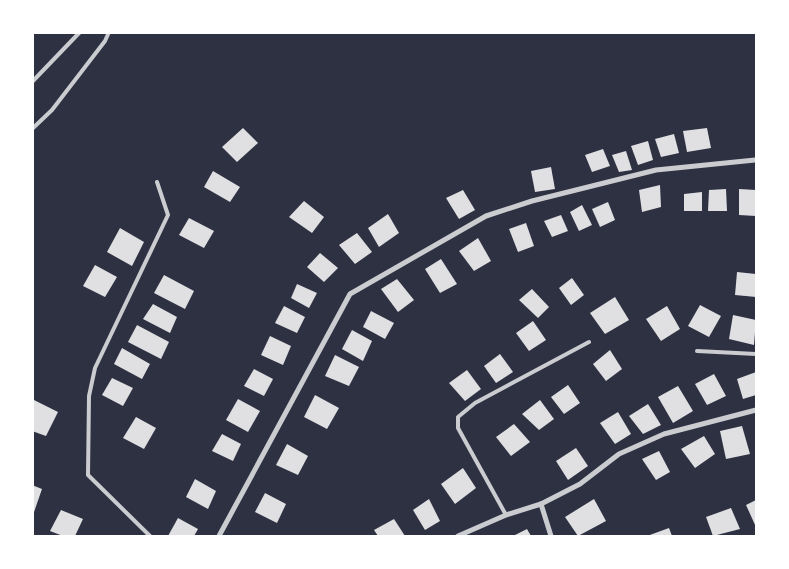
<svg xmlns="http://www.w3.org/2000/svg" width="789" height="569" font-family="'Open Sans',sans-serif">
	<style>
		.building { fill: #e0e0e3 }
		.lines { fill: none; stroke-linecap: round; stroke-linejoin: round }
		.service { stroke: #caccd0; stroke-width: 4 }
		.minor { stroke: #caccd0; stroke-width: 5 }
	</style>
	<rect width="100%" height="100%" fill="#2d3142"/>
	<!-- building -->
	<g class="building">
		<path d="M 243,128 L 258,143 L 237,162 L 222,147 Z"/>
		<path d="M 707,128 L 711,148 L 687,152 L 683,131 Z"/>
		<path d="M 674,134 L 679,153 L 661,157 L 655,139 Z"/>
		<path d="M 648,141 L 653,160 L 638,165 L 631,146 Z"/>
		<path d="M 603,149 L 610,166 L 592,172 L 585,155 Z"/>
		<path d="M 626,151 L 632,170 L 619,172 L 612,155 Z"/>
		<path d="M 551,167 L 555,189 L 535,192 L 531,171 Z"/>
		<path d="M 213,171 L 240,187 L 230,202 L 204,187 Z"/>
		<path d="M 660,185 L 661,207 L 642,212 L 639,190 Z"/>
		<path d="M 726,189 L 727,211 L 708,211 L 709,190 Z"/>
		<path d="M 739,189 L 756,190 L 756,216 L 739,215 Z"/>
		<path d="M 463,190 L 475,210 L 459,219 L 446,198 Z"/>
		<path d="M 702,192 L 702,211 L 684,211 L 684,194 Z"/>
		<path d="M 304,201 L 324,217 L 312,233 L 289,217 Z"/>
		<path d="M 608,202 L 615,220 L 600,227 L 592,209 Z"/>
		<path d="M 582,205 L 592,225 L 579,231 L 570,212 Z"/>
		<path d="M 388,214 L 399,233 L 379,247 L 368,228 Z"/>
		<path d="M 561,215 L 568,231 L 552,237 L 544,221 Z"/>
		<path d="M 189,218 L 214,231 L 204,248 L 179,235 Z"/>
		<path d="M 526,223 L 534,246 L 518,252 L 509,229 Z"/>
		<path d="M 120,228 L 144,242 L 132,266 L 107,252 Z"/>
		<path d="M 357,233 L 372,252 L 355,264 L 339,245 Z"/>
		<path d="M 478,238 L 491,261 L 474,271 L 459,251 Z"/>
		<path d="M 320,253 L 338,268 L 324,282 L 307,267 Z"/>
		<path d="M 441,259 L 457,284 L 440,293 L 425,269 Z"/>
		<path d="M 95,265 L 117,277 L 105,297 L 83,286 Z"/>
		<path d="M 737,272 L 756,274 L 756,297 L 735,295 Z"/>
		<path d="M 164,275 L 194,291 L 185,309 L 154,293 Z"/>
		<path d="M 572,278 L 584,295 L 571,305 L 559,288 Z"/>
		<path d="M 397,279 L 414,300 L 398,312 L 381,289 Z"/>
		<path d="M 297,284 L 317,293 L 309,308 L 291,298 Z"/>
		<path d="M 532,289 L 549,307 L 538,318 L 519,300 Z"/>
		<path d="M 615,297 L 629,320 L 605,334 L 590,313 Z"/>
		<path d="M 153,304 L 177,317 L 170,333 L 143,319 Z"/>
		<path d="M 700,305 L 721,316 L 709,337 L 688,326 Z"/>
		<path d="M 284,306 L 305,317 L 297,333 L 275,323 Z"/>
		<path d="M 667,306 L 680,329 L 661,341 L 646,319 Z"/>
		<path d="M 371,311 L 394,323 L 385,339 L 363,327 Z"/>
		<path d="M 733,315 L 756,320 L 754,345 L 729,339 Z"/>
		<path d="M 533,321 L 546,340 L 529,351 L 516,333 Z"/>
		<path d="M 137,325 L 169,342 L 161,359 L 128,342 Z"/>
		<path d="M 352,330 L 372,341 L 363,361 L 342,349 Z"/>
		<path d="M 270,336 L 291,346 L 283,365 L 261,355 Z"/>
		<path d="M 122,348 L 150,364 L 142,379 L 114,364 Z"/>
		<path d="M 610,350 L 622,369 L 606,381 L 593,364 Z"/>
		<path d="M 500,354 L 513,372 L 496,383 L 484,366 Z"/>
		<path d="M 335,355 L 359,367 L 349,386 L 325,376 Z"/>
		<path d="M 254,369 L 273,379 L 264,396 L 244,386 Z"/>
		<path d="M 467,370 L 481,389 L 465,401 L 449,383 Z"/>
		<path d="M 756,372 L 756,395 L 743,399 L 737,379 Z"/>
		<path d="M 714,374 L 726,396 L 707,405 L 695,384 Z"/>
		<path d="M 112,378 L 133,388 L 123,406 L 102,395 Z"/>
		<path d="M 568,385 L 580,403 L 564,414 L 551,397 Z"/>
		<path d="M 678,386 L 693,411 L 673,423 L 658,397 Z"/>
		<path d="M 315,395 L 339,408 L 327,429 L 304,417 Z"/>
		<path d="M 32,399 L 58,412 L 46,436 L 32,431 Z"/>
		<path d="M 238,399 L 260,411 L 248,432 L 226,420 Z"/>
		<path d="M 540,400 L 554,419 L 539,430 L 522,414 Z"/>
		<path d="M 648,404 L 661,425 L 643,434 L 629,416 Z"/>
		<path d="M 618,412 L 631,434 L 615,444 L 600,423 Z"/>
		<path d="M 136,417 L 156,428 L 144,449 L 123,438 Z"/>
		<path d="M 514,424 L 530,442 L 511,456 L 496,437 Z"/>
		<path d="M 742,426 L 750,454 L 726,459 L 720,431 Z"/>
		<path d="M 222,434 L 241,444 L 233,461 L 212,451 Z"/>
		<path d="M 704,436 L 715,454 L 695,468 L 681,449 Z"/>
		<path d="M 287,444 L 308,456 L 298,475 L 276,465 Z"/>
		<path d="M 576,448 L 588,466 L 568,480 L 556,461 Z"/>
		<path d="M 659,451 L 670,472 L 656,480 L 642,459 Z"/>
		<path d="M 463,468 L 476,488 L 455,504 L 441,484 Z"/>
		<path d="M 195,479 L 216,491 L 208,509 L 186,497 Z"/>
		<path d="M 32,485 L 42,489 L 33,515 L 32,515 Z"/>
		<path d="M 265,493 L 286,504 L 277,523 L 255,512 Z"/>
		<path d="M 429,499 L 440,521 L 425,530 L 413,510 Z"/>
		<path d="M 594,499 L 606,521 L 578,536 L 565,517 Z"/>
		<path d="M 756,500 L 756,527 L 746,505 Z"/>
		<path d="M 731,508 L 740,529 L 713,536 L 706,517 Z"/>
		<path d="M 61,510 L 83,519 L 75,536 L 63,536 L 50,531 Z"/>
		<path d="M 178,518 L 198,529 L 194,536 L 168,536 Z"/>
		<path d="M 394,519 L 405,536 L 378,536 L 374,530 Z"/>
		<path d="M 669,528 L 672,536 L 647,536 Z"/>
		<path d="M 527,529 L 531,536 L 513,536 Z"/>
	</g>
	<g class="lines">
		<!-- service -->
		<g class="service">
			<path d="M 32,82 L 80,32"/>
			<path d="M 32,129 L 52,110 L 105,41 L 109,32"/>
			<path d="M 697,351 L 756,354"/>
			<path d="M 506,515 L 458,428 L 458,417 L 475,403 L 589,342"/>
			<path d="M 150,536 L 88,475 L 89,396 L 95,368 L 168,215 L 157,182"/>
		</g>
		<!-- minor -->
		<g class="minor">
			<path d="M 541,504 L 551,536"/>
			<path d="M 219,536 L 350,294 L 486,216 L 532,201 L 656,170 L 755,160"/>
			<path d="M 458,536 L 506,515 L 541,504 L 580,484 L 619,454 L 664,434 L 756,410"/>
		</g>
	</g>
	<!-- border -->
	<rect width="789" height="569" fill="none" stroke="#ffffff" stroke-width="68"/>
</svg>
